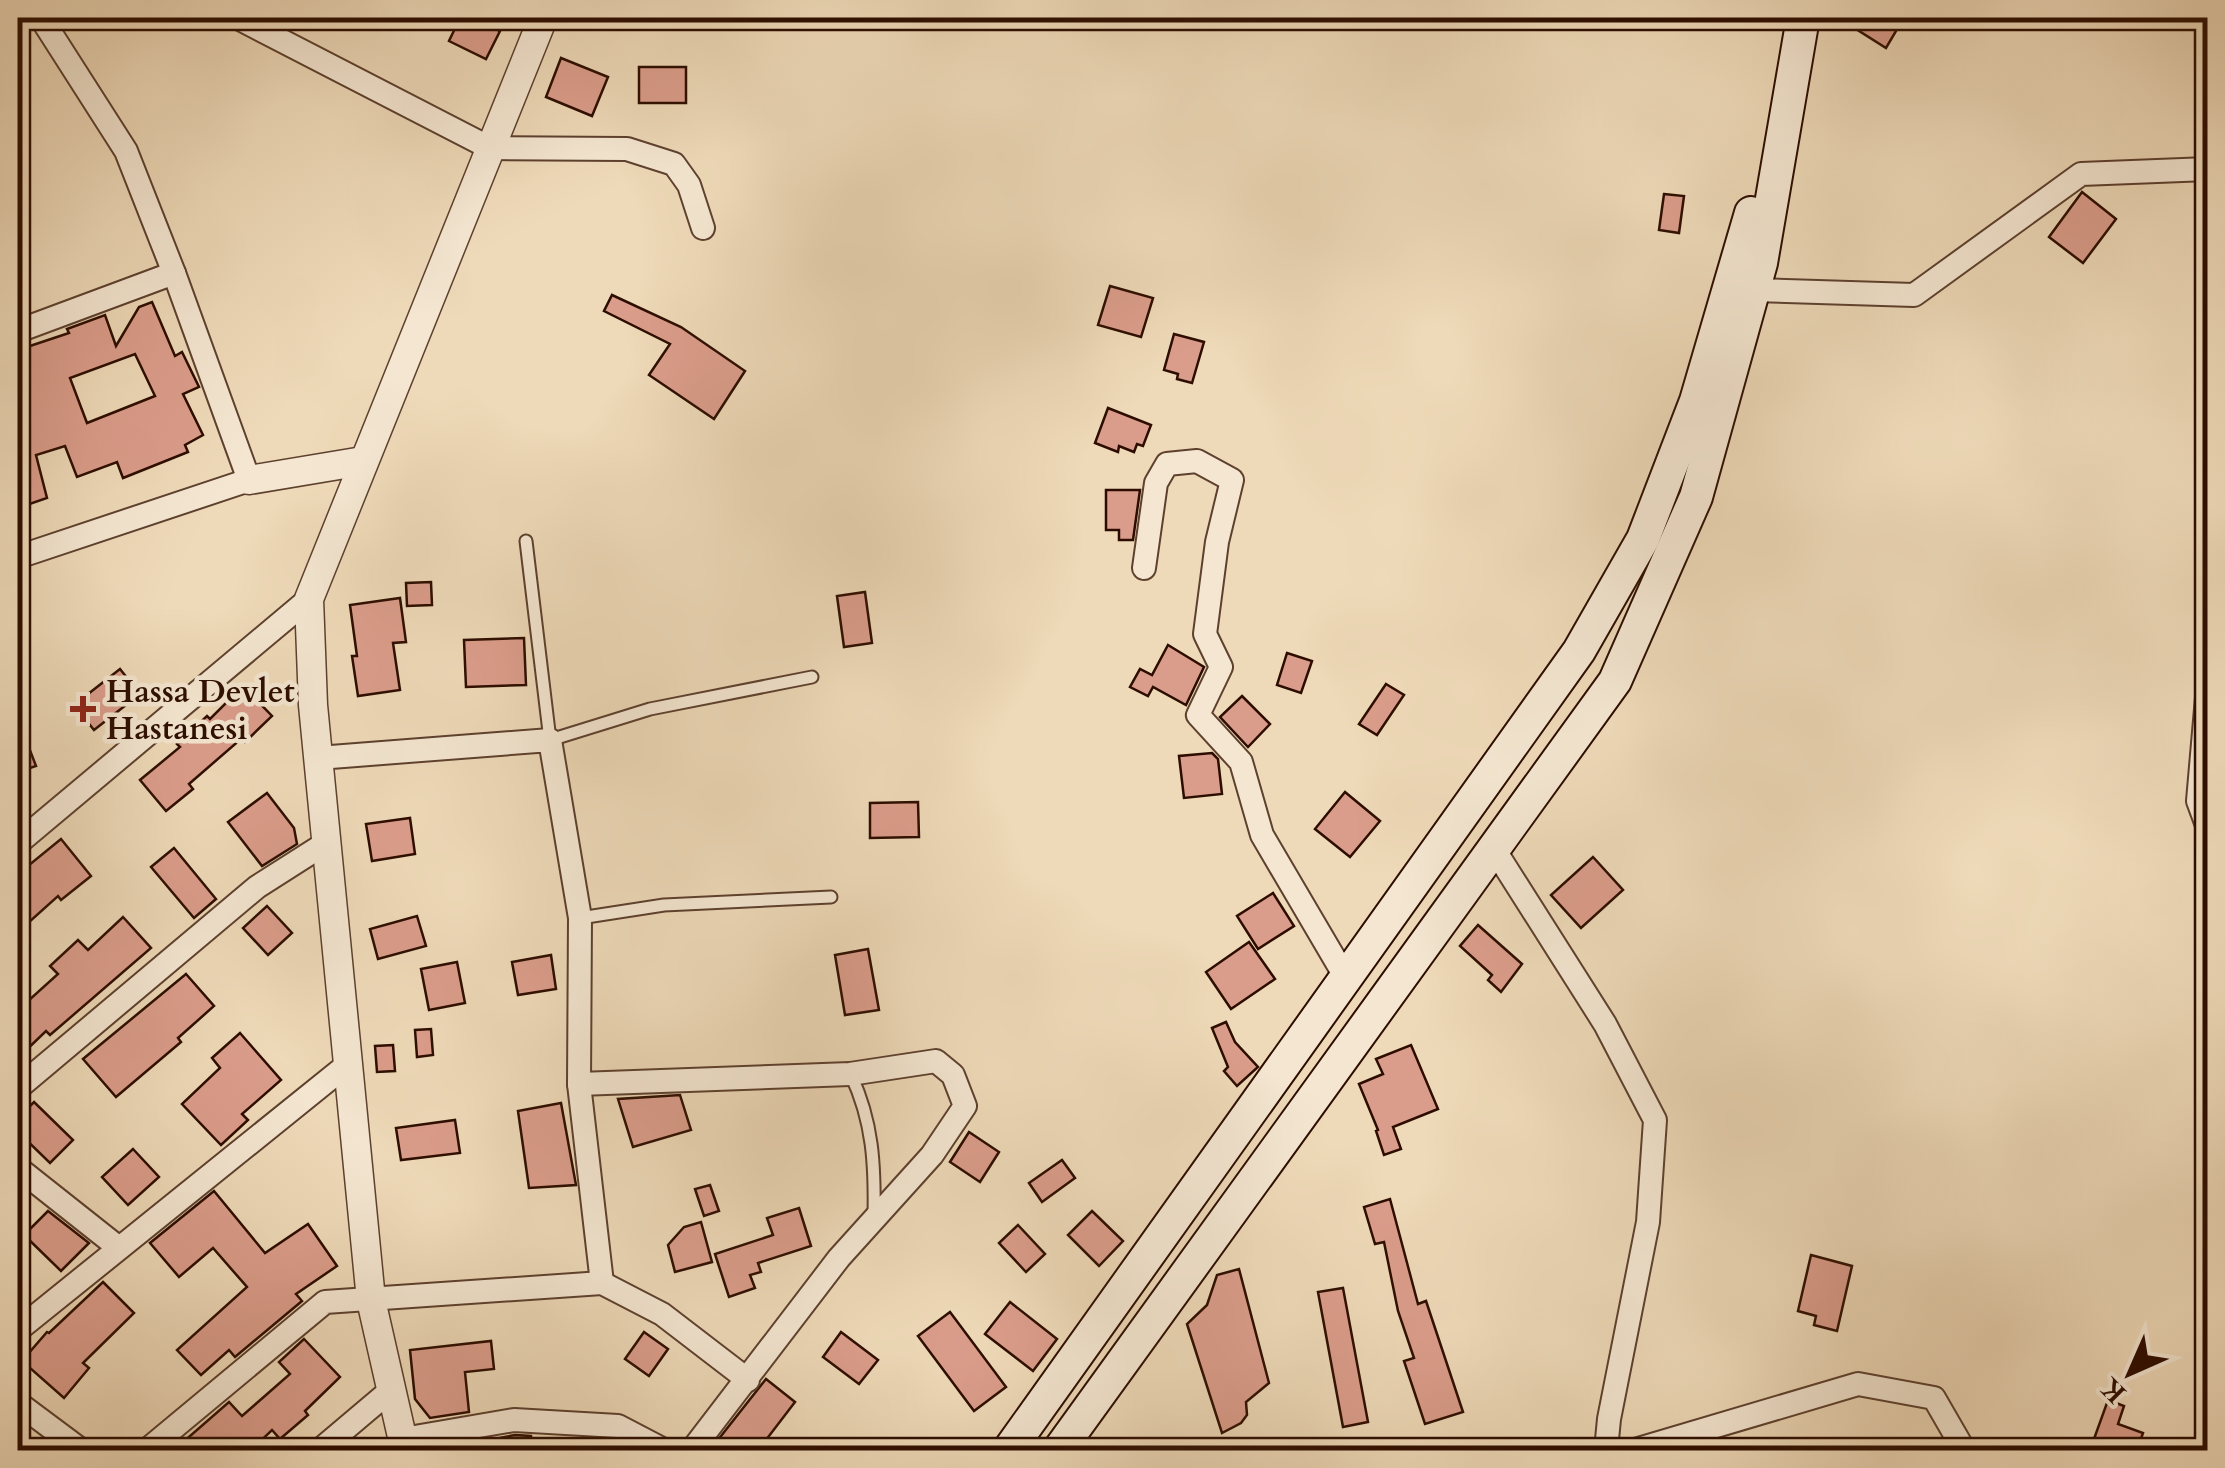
<svg xmlns="http://www.w3.org/2000/svg" width="2225" height="1468" font-family="Cardo,serif">
	<style>
		.building { fill: #db9d8b; stroke: #2d0d00; stroke-width: 2.5; fill-rule: evenodd }
		.lines { fill: none; stroke-linecap: round; stroke-linejoin: round }
		.service-casing { stroke: #5d402e; stroke-width: 15 }
		.minor-casing { stroke: #5d402e; stroke-width: 26 }
		.tertiary-casing { stroke: #5d402e; stroke-width: 31 }
		.secondary-casing { stroke: #2d0d00; stroke-width: 36 }
		.service { stroke: #f4e6d1; stroke-width: 11 }
		.minor { stroke: #f4e6d1; stroke-width: 22 }
		.tertiary { stroke: #f4e6d1; stroke-width: 28 }
		.secondary { stroke: #f4e6d1; stroke-width: 32 }
		.poi-dot { fill: #8f2418; stroke: #f4e6d1; stroke-width: 4 }
		.labels { text-anchor: middle; stroke-width: 9; stroke-linejoin: round; paint-order: stroke }
		.poi-label { font-size: 32px; font-weight: bold; fill: #2d0d00; stroke: #f4e6d1; text-anchor: start }
	</style>
	<rect width="100%" height="100%" fill="#eed9b8"/>
	<filter id="stains"><feTurbulence type="fractalNoise" baseFrequency=".002" numOctaves="4"/><feColorMatrix values="0 0 0 0 .2 0 0 0 0 .09 0 0 0 0 .02 0 0 0 .5 -.17"/></filter>
	<radialGradient id="worn" r=".72"><stop offset=".6" stop-color="#630" stop-opacity="0"/><stop offset="1" stop-color="#630" stop-opacity=".3"/></radialGradient>
	<!-- building -->
	<g class="building">
		<path d="M 460,18 L 473,18 L 500,31 L 486,59 L 449,41 Z"/>
		<path d="M 1862,18 L 1885,18 L 1899,26 L 1886,48 L 1856,29 Z"/>
		<path d="M 561,58 L 608,77 L 592,116 L 546,97 Z"/>
		<rect x="639" y="67" width="47" height="36"/>
		<path d="M 2082,192 L 2116,219 L 2083,263 L 2049,237 Z"/>
		<path d="M 1664,194 L 1684,196 L 1679,233 L 1659,230 Z"/>
		<path d="M 1110,286 L 1153,298 L 1141,337 L 1098,325 Z"/>
		<path d="M 612,295 L 681,327 L 745,371 L 714,419 L 649,375 L 670,344 L 604,311 Z"/>
		<path d="M 152,302 L 175,356 L 182,352 L 199,387 L 183,394 L 203,435 L 185,445 L 188,452 L 123,478 L 117,462 L 77,477 L 65,446 L 36,455 L 47,498 L 18,508 L 18,350 L 69,333 L 67,329 L 105,315 L 116,346 L 139,307 ZM 135,354 L 155,396 L 87,423 L 70,378 Z"/>
		<path d="M 1174,334 L 1204,342 L 1192,383 L 1177,379 L 1178,374 L 1164,370 Z"/>
		<path d="M 1108,408 L 1151,425 L 1143,446 L 1137,444 L 1134,452 L 1119,446 L 1118,452 L 1095,443 Z"/>
		<path d="M 1106,490 L 1140,490 L 1133,540 L 1119,540 L 1119,530 L 1106,530 Z"/>
		<path d="M 431,582 L 432,605 L 407,606 L 406,583 Z"/>
		<path d="M 865,592 L 872,643 L 844,647 L 837,596 Z"/>
		<path d="M 400,598 L 406,642 L 393,643 L 400,690 L 358,696 L 352,656 L 357,656 L 350,605 Z"/>
		<path d="M 524,638 L 526,685 L 466,687 L 464,640 Z"/>
		<path d="M 1168,645 L 1204,667 L 1186,705 L 1153,687 L 1148,696 L 1130,687 L 1140,669 L 1152,675 Z"/>
		<path d="M 1287,653 L 1312,661 L 1301,693 L 1277,685 Z"/>
		<path d="M 120,669 L 140,694 L 94,730 L 74,705 Z"/>
		<path d="M 1386,684 L 1404,695 L 1377,735 L 1359,724 Z"/>
		<path d="M 243,686 L 272,716 L 245,742 L 242,738 L 189,784 L 193,789 L 166,811 L 140,780 L 180,747 L 177,744 L 207,716 L 210,719 Z"/>
		<path d="M 1242,696 L 1270,724 L 1248,747 L 1220,717 Z"/>
		<path d="M 18,719 L 36,766 L 18,772 Z"/>
		<path d="M 1212,753 L 1218,759 L 1222,794 L 1184,798 L 1179,756 Z"/>
		<path d="M 1345,792 L 1380,821 L 1350,857 L 1315,829 Z"/>
		<path d="M 267,793 L 294,828 L 297,844 L 262,866 L 228,822 Z"/>
		<path d="M 918,802 L 919,837 L 870,838 L 870,803 Z"/>
		<path d="M 410,818 L 415,854 L 372,861 L 366,824 Z"/>
		<path d="M 61,839 L 91,876 L 61,900 L 58,896 L 18,932 L 18,874 Z"/>
		<path d="M 174,848 L 216,899 L 194,918 L 151,867 Z"/>
		<path d="M 1593,857 L 1623,890 L 1581,928 L 1551,895 Z"/>
		<path d="M 1273,893 L 1294,926 L 1258,949 L 1237,916 Z"/>
		<path d="M 267,906 L 292,933 L 268,955 L 243,928 Z"/>
		<path d="M 417,916 L 426,946 L 378,959 L 370,929 Z"/>
		<path d="M 123,917 L 151,948 L 50,1035 L 46,1031 L 18,1058 L 18,1010 L 58,974 L 50,966 L 78,940 L 88,950 Z"/>
		<path d="M 1478,925 L 1522,964 L 1501,992 L 1488,980 L 1492,975 L 1460,946 Z"/>
		<path d="M 1249,942 L 1275,979 L 1231,1009 L 1206,972 Z"/>
		<path d="M 868,949 L 879,1010 L 845,1015 L 835,955 Z"/>
		<path d="M 551,955 L 556,989 L 518,995 L 512,962 Z"/>
		<path d="M 457,962 L 465,1003 L 429,1010 L 421,969 Z"/>
		<path d="M 186,974 L 214,1006 L 178,1038 L 181,1042 L 116,1097 L 83,1059 Z"/>
		<path d="M 1226,1022 L 1235,1042 L 1258,1067 L 1237,1086 L 1224,1071 L 1228,1067 L 1212,1028 Z"/>
		<path d="M 431,1029 L 433,1055 L 417,1057 L 415,1030 Z"/>
		<path d="M 240,1033 L 281,1080 L 242,1114 L 248,1120 L 221,1145 L 182,1104 L 220,1068 L 212,1058 Z"/>
		<path d="M 393,1045 L 395,1071 L 377,1072 L 375,1046 Z"/>
		<path d="M 1411,1045 L 1438,1109 L 1393,1127 L 1401,1149 L 1384,1155 L 1376,1131 L 1378,1130 L 1359,1084 L 1383,1074 L 1376,1059 Z"/>
		<path d="M 680,1095 L 691,1130 L 633,1147 L 618,1099 Z"/>
		<path d="M 34,1102 L 73,1140 L 50,1163 L 18,1132 L 18,1118 Z"/>
		<path d="M 561,1103 L 576,1185 L 529,1188 L 518,1111 Z"/>
		<path d="M 455,1120 L 460,1153 L 401,1160 L 396,1128 Z"/>
		<path d="M 969,1132 L 999,1152 L 980,1182 L 950,1162 Z"/>
		<path d="M 133,1149 L 159,1177 L 128,1205 L 102,1177 Z"/>
		<path d="M 1062,1160 L 1075,1178 L 1042,1202 L 1029,1183 Z"/>
		<path d="M 710,1185 L 719,1211 L 704,1216 L 695,1189 Z"/>
		<path d="M 214,1191 L 265,1253 L 308,1224 L 337,1266 L 296,1294 L 302,1301 L 235,1357 L 229,1350 L 201,1375 L 177,1350 L 247,1287 L 213,1248 L 179,1277 L 150,1243 Z"/>
		<path d="M 1390,1199 L 1418,1304 L 1426,1301 L 1463,1412 L 1425,1424 L 1404,1361 L 1414,1358 L 1398,1311 L 1384,1242 L 1375,1244 L 1364,1207 Z"/>
		<path d="M 799,1208 L 811,1246 L 758,1263 L 761,1272 L 750,1275 L 755,1288 L 729,1297 L 715,1254 L 773,1235 L 767,1218 Z"/>
		<path d="M 48,1211 L 89,1243 L 61,1271 L 24,1235 Z"/>
		<path d="M 1092,1211 L 1123,1241 L 1099,1266 L 1068,1235 Z"/>
		<path d="M 701,1222 L 712,1262 L 675,1272 L 668,1245 L 684,1227 Z"/>
		<path d="M 1018,1225 L 1045,1254 L 1026,1272 L 999,1243 Z"/>
		<path d="M 1811,1255 L 1852,1266 L 1837,1331 L 1814,1325 L 1816,1316 L 1798,1311 Z"/>
		<path d="M 1239,1269 L 1269,1383 L 1246,1402 L 1247,1415 L 1241,1423 L 1222,1433 L 1187,1324 L 1207,1305 L 1217,1275 Z"/>
		<path d="M 103,1282 L 134,1313 L 83,1363 L 89,1368 L 64,1398 L 22,1361 L 47,1332 L 49,1333 Z"/>
		<path d="M 1343,1288 L 1368,1422 L 1343,1427 L 1318,1292 Z"/>
		<path d="M 1010,1302 L 1057,1339 L 1033,1371 L 985,1334 Z"/>
		<path d="M 950,1312 L 1006,1387 L 974,1411 L 918,1336 Z"/>
		<path d="M 644,1332 L 668,1349 L 649,1376 L 625,1359 Z"/>
		<path d="M 841,1332 L 878,1360 L 859,1384 L 823,1357 Z"/>
		<path d="M 304,1339 L 340,1377 L 305,1411 L 308,1415 L 280,1439 L 272,1430 L 251,1450 L 174,1450 L 229,1402 L 242,1416 L 290,1374 L 279,1362 Z"/>
		<path d="M 491,1341 L 494,1369 L 465,1372 L 469,1412 L 430,1418 L 415,1399 L 410,1350 Z"/>
		<path d="M 766,1379 L 795,1402 L 769,1436 L 757,1450 L 710,1450 Z"/>
		<path d="M 2108,1400 L 2124,1406 L 2118,1424 L 2143,1433 L 2137,1450 L 2090,1450 Z"/>
		<path d="M 515,1435 L 531,1436 L 533,1450 L 437,1450 Z"/>
	</g>
	<g class="lines">
		<defs>
			<g id="service">
				<path d="M 526,541 L 550,740 L 650,709 L 812,677"/>
				<path d="M 580,918 L 664,905 L 831,897"/>
				<path d="M 851,1075 C 873,1122 875,1165 874,1217"/>
			</g>
			<g id="minor">
				<path d="M 41,18 L 126,151 L 174,273"/>
				<path d="M 238,18 L 490,148 L 627,149 L 674,164 L 689,185 L 703,228"/>
				<path d="M 1753,290 L 1914,295 L 2081,174 L 2208,169"/>
				<path d="M 18,331 L 174,273 L 249,480 L 18,557"/>
				<path d="M 1144,568 L 1156,483 L 1167,464 L 1197,461 L 1232,480 L 1217,542 L 1205,634 L 1221,667 L 1198,715 L 1241,762 L 1262,835 L 1346,978"/>
				<path d="M 2208,686 L 2198,801 L 2208,828"/>
				<path d="M 318,758 L 550,740 L 580,918 L 579,1084 L 602,1283"/>
				<path d="M 18,843 L 309,599"/>
				<path d="M 1494,849 L 1605,1024 L 1655,1120 L 1648,1222 L 1609,1419 L 1606,1450"/>
				<path d="M 579,1084 L 850,1074 L 936,1061 L 953,1075 L 965,1106 L 932,1155 L 839,1258 L 692,1450"/>
				<path d="M 18,1088 L 257,887 L 326,843"/>
				<path d="M 18,1168 L 119,1248"/>
				<path d="M 18,1330 L 348,1064"/>
				<path d="M 18,1403 L 81,1450"/>
				<path d="M 403,1439 L 514,1420 L 618,1426 L 664,1450"/>
				<path d="M 147,1450 L 325,1302 L 602,1283 L 662,1314 L 748,1380"/>
				<path d="M 320,1450 L 391,1390"/>
				<path d="M 1635,1450 L 1858,1384 L 1934,1398 L 1964,1450"/>
			</g>
			<g id="tertiary">
				<path d="M 249,480 L 363,461"/>
				<path d="M 405,1450 L 371,1300 L 313,705 L 309,599 L 543,18"/>
			</g>
			<g id="secondary">
				<path d="M 1009,1450 L 1579,651 L 1643,539 L 1696,401 L 1751,213"/>
				<path d="M 1059,1450 L 1615,681 L 1696,497 L 1761,263 L 1803,18"/>
			</g>
		</defs>
		<!-- service casing -->
		<use href="#service" class="service-casing"/>
		<!-- minor casing -->
		<use href="#minor" class="minor-casing"/>
		<!-- tertiary casing -->
		<use href="#tertiary" class="tertiary-casing"/>
		<!-- secondary casing -->
		<use href="#secondary" class="secondary-casing"/>
		<!-- service -->
		<use href="#service" class="service"/>
		<!-- minor -->
		<use href="#minor" class="minor"/>
		<!-- tertiary -->
		<use href="#tertiary" class="tertiary"/>
		<!-- secondary -->
		<use href="#secondary" class="secondary"/>
	</g>
	<!-- markers -->
	<path class="poi-dot" d="M78 694h10v10h10v10h-10v10h-10v-10h-10v-10h10z"/>
	<g class="labels">
		<!-- poi labels -->
		<g class="poi-label">
			<text x="106" y="702">Hassa Devlet<tspan x="106" dy="37">Hastanesi</tspan></text>
		</g>
	</g>
	<!-- margin -->
	<rect width="2225" height="1468" fill="none" stroke="#eed9b8" stroke-width="60"/>
	<rect x="20" y="20" width="2185" height="1428" fill="none" stroke="#2d0d00" stroke-width="5"/>
	<rect x="30" y="30" width="2165" height="1408" fill="none" stroke="#2d0d00" stroke-width="2.5"/>
	<!-- north arrow -->
	<g transform="translate(2130 1373) rotate(225)" stroke="#f4e6d1" stroke-width="8" paint-order="stroke">
	<path d="M0-8L18 38L0 25L-18 38Z" fill="#2d0d00"/>
	<text y="-15" font-size="28" font-weight="bold" text-anchor="middle" fill="#2d0d00">K</text>
	</g>
	<rect width="100%" height="100%" filter="url(#stains)"/>
	<rect width="100%" height="100%" fill="url(#worn)"/>
</svg>
